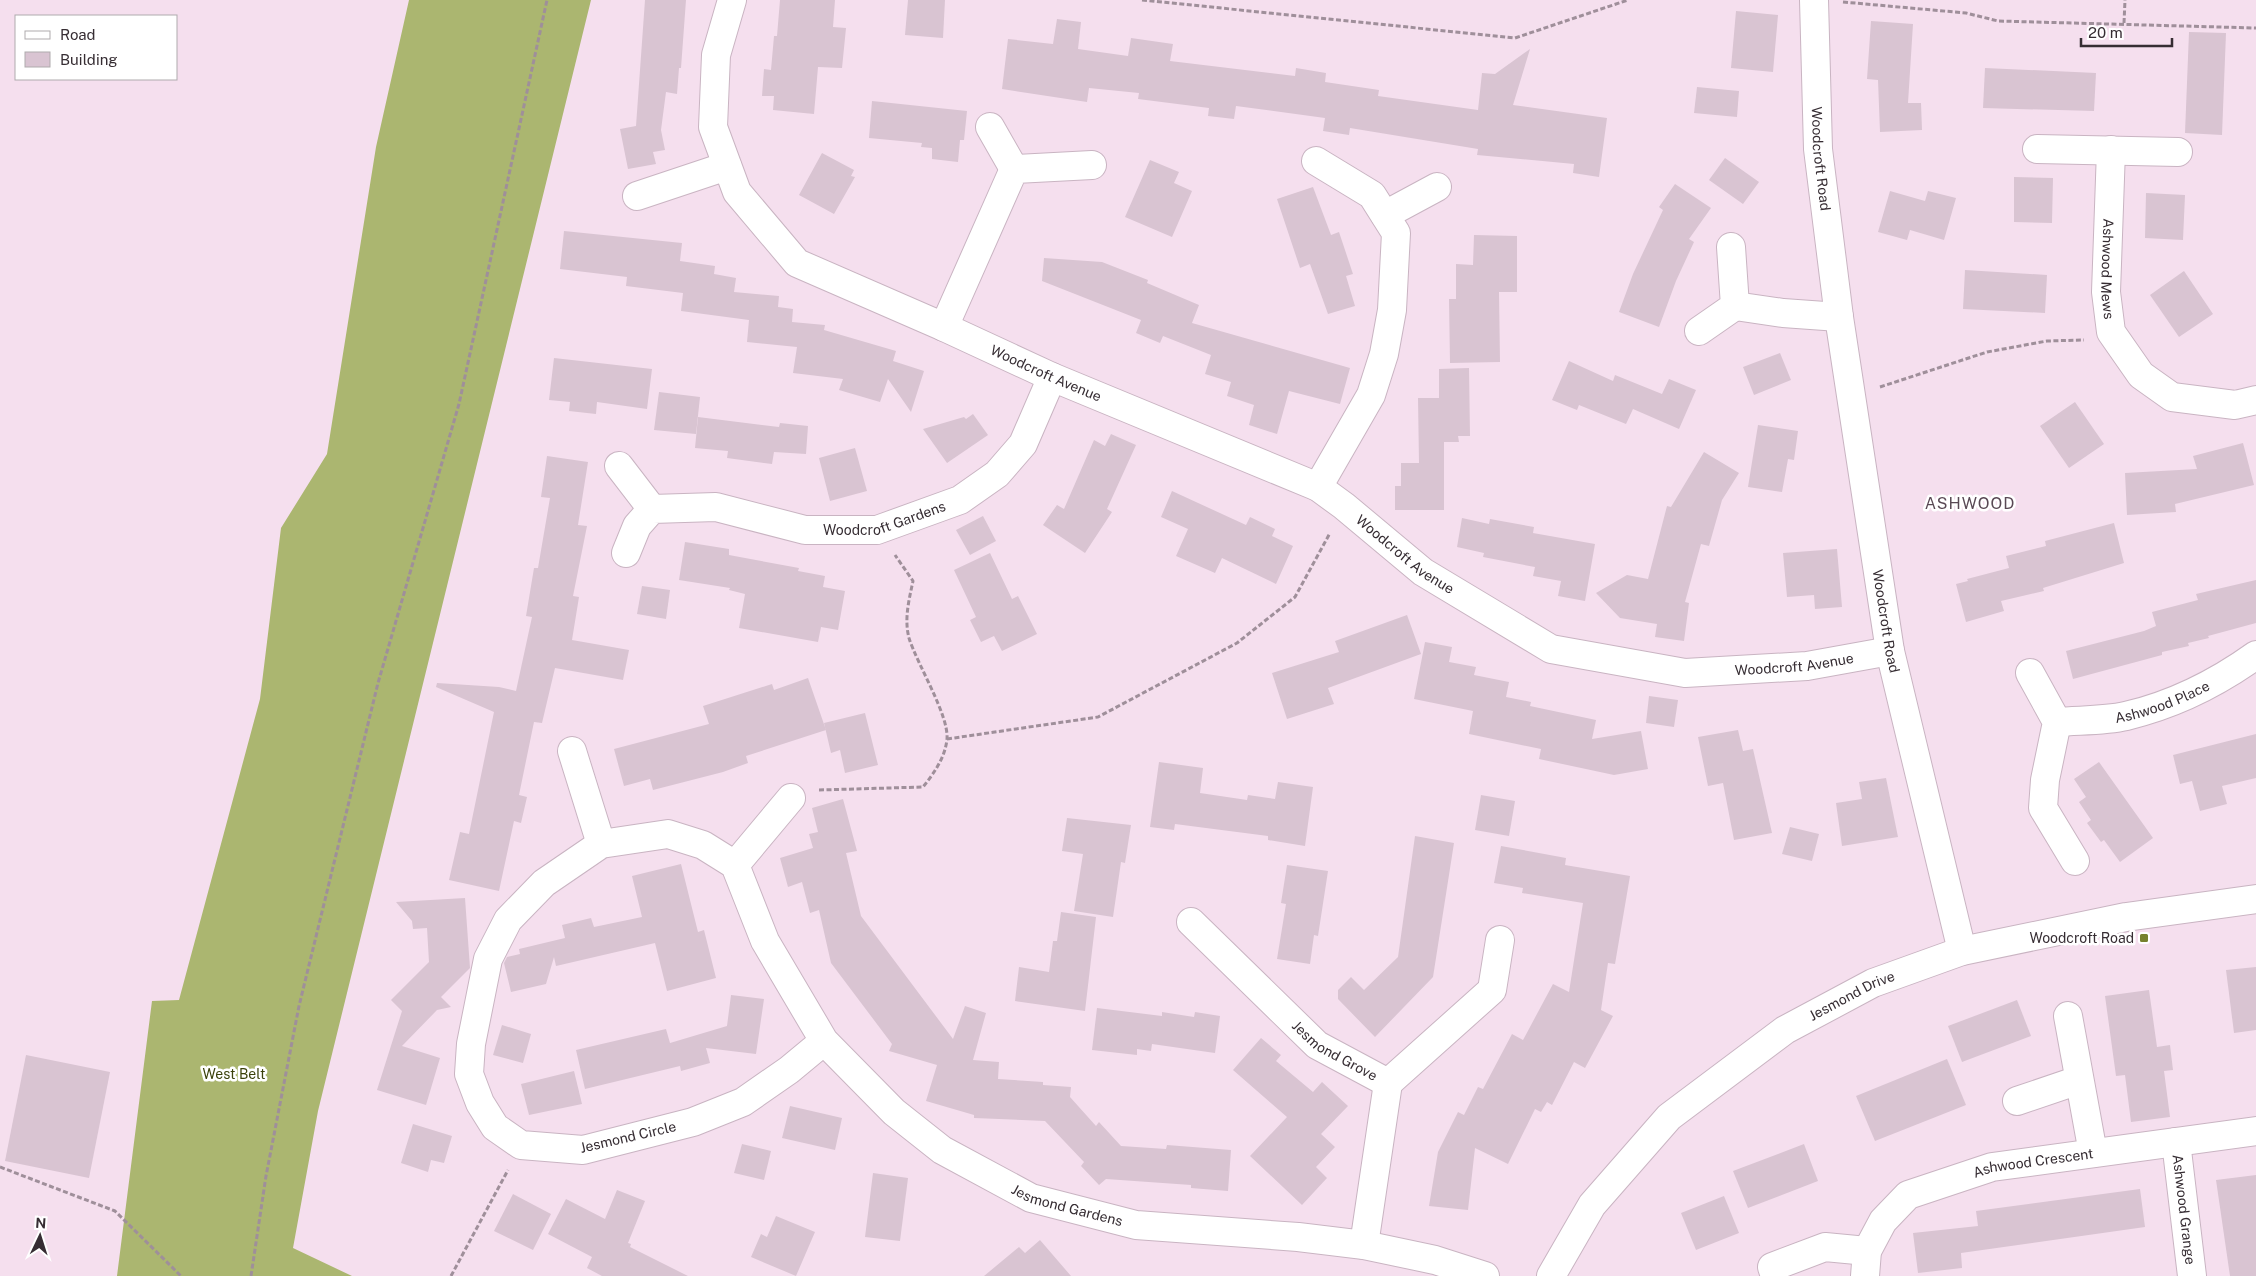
<svg xmlns="http://www.w3.org/2000/svg" width="2256" height="1276" font-family="'Public Sans',sans-serif">
	<style>
		.forest { fill: #abb670 }
		.building { fill: #d9c4d2 }
		.lines { fill: none; stroke-linecap: round; stroke-linejoin: round }
		.minor-casing { stroke: #c9b4c2; stroke-width: 30 }
		.path { stroke: #9f8f9a; stroke-width: 3; stroke-dasharray: 5 2.5; stroke-linecap: butt }
		.minor { stroke: #fff; stroke-width: 28 }
		.poi-dot { fill: #76812d; stroke: #fff; stroke-width: 2 }
		.labels { text-anchor: middle; stroke-width: 5; stroke-linejoin: round; paint-order: stroke }
		.street-label { font-size: 14px; fill: #362d33; stroke: #fff }
		.poi-label { font-size: 14px; fill: #362d33; stroke: #fff; text-anchor: end }
		.park-label { font-size: 14px; fill: #3b410a; stroke: #fff }
		.quarter-label { font-size: 16px; letter-spacing: 1px; fill: #594854; stroke: #fff }
	</style>
	<rect width="100%" height="100%" fill="#f5dfee"/>
	<!-- forest -->
	<path class="forest" d="M 409,0 L 591,0 L 318,1111 L 293,1248 L 352,1276 L 117,1276 L 152,1001 L 179,1000 L 260,699 L 281,528 L 327,454 L 376,147 Z"/>
	<!-- building -->
	<g class="building">
		<path d="M 645,0 L 686,0 L 681,68 L 679,68 L 677,94 L 666,92 L 661,130 L 665,150 L 653,152 L 656,164 L 628,169 L 620,129 L 636,126 Z"/>
		<path d="M 780,0 L 835,0 L 833,27 L 846,28 L 842,68 L 818,67 L 814,114 L 773,110 L 774,96 L 762,96 L 764,69 L 771,70 L 774,36 L 777,36 Z"/>
		<path d="M 908,0 L 945,0 L 943,38 L 905,35 Z"/>
		<path d="M 1736,11 L 1778,15 L 1773,72 L 1731,68 Z"/>
		<path d="M 1057,19 L 1081,22 L 1078,49 L 1128,56 L 1131,38 L 1173,44 L 1170,61 L 1295,76 L 1296,68 L 1326,73 L 1325,82 L 1379,90 L 1378,96 L 1478,110 L 1482,73 L 1495,74 L 1530,49 L 1513,105 L 1607,118 L 1599,177 L 1573,173 L 1574,164 L 1477,155 L 1478,149 L 1350,128 L 1349,135 L 1323,131 L 1325,118 L 1236,106 L 1234,119 L 1208,116 L 1209,108 L 1138,99 L 1139,93 L 1089,88 L 1087,102 L 1002,89 L 1008,39 L 1053,44 Z"/>
		<path d="M 1871,21 L 1913,24 L 1908,103 L 1921,103 L 1922,130 L 1880,132 L 1878,80 L 1867,79 Z"/>
		<path d="M 2189,32 L 2226,33 L 2222,135 L 2185,133 Z"/>
		<path d="M 1985,68 L 2096,73 L 2094,111 L 1983,108 Z"/>
		<path d="M 1697,87 L 1739,91 L 1737,117 L 1694,113 Z"/>
		<path d="M 872,101 L 967,111 L 964,140 L 960,140 L 958,162 L 932,159 L 932,148 L 921,147 L 922,143 L 869,138 Z"/>
		<path d="M 822,153 L 854,170 L 851,176 L 855,177 L 834,214 L 799,195 Z"/>
		<path d="M 1725,158 L 1759,182 L 1743,204 L 1709,180 Z"/>
		<path d="M 1150,160 L 1179,172 L 1174,183 L 1192,191 L 1172,237 L 1125,217 Z"/>
		<path d="M 2014,177 L 2053,178 L 2052,223 L 2014,222 Z"/>
		<path d="M 1675,184 L 1711,208 L 1689,239 L 1694,242 L 1676,281 L 1659,327 L 1619,312 L 1633,274 L 1663,210 L 1659,207 Z"/>
		<path d="M 1313,187 L 1331,235 L 1339,232 L 1353,274 L 1346,276 L 1355,306 L 1328,314 L 1310,264 L 1300,268 L 1277,199 Z"/>
		<path d="M 1890,191 L 1925,201 L 1928,191 L 1956,198 L 1944,240 L 1910,230 L 1907,240 L 1878,232 Z"/>
		<path d="M 2146,193 L 2185,195 L 2183,240 L 2145,238 Z"/>
		<path d="M 564,231 L 682,243 L 680,261 L 715,266 L 714,274 L 736,278 L 734,292 L 779,296 L 778,307 L 793,309 L 792,322 L 825,325 L 824,330 L 896,351 L 893,361 L 924,371 L 911,412 L 888,379 L 880,402 L 839,390 L 843,379 L 793,373 L 797,347 L 747,342 L 749,320 L 681,311 L 683,293 L 626,286 L 627,277 L 560,269 Z"/>
		<path d="M 1474,235 L 1517,236 L 1517,292 L 1499,292 L 1500,362 L 1450,363 L 1449,299 L 1456,299 L 1456,264 L 1473,265 Z"/>
		<path d="M 1044,258 L 1102,262 L 1148,280 L 1147,283 L 1199,305 L 1192,323 L 1350,368 L 1340,404 L 1289,391 L 1277,434 L 1249,425 L 1254,405 L 1227,396 L 1231,382 L 1205,374 L 1211,355 L 1163,336 L 1160,343 L 1136,333 L 1141,320 L 1042,281 Z"/>
		<path d="M 1965,270 L 2047,275 L 2045,313 L 1963,309 Z"/>
		<path d="M 2184,271 L 2213,314 L 2179,337 L 2150,295 Z"/>
		<path d="M 1780,353 L 1791,380 L 1754,395 L 1743,367 Z"/>
		<path d="M 554,358 L 652,369 L 647,409 L 597,402 L 596,414 L 569,411 L 570,402 L 549,400 Z"/>
		<path d="M 1569,361 L 1613,381 L 1615,375 L 1662,394 L 1669,379 L 1696,390 L 1679,429 L 1633,409 L 1626,424 L 1579,405 L 1577,410 L 1552,400 Z"/>
		<path d="M 1469,368 L 1470,436 L 1458,436 L 1459,442 L 1444,442 L 1444,510 L 1395,510 L 1395,486 L 1401,486 L 1401,463 L 1419,463 L 1418,398 L 1439,398 L 1439,369 Z"/>
		<path d="M 659,392 L 700,397 L 696,434 L 654,430 Z"/>
		<path d="M 2075,402 L 2104,444 L 2069,468 L 2040,426 Z"/>
		<path d="M 973,414 L 988,435 L 947,463 L 923,429 L 964,417 L 966,419 Z"/>
		<path d="M 698,417 L 779,427 L 780,423 L 808,426 L 806,454 L 774,452 L 772,464 L 727,458 L 728,451 L 695,448 Z"/>
		<path d="M 1758,425 L 1798,431 L 1794,460 L 1788,459 L 1782,492 L 1748,487 Z"/>
		<path d="M 1111,434 L 1136,445 L 1107,509 L 1112,512 L 1085,553 L 1043,525 L 1057,505 L 1064,509 L 1094,440 L 1105,446 Z"/>
		<path d="M 2243,443 L 2254,485 L 2175,504 L 2176,512 L 2127,515 L 2125,473 L 2197,469 L 2193,456 Z"/>
		<path d="M 855,448 L 867,491 L 830,501 L 819,458 Z"/>
		<path d="M 1704,452 L 1739,473 L 1722,500 L 1709,546 L 1701,544 L 1685,602 L 1689,603 L 1684,641 L 1655,637 L 1657,624 L 1620,618 L 1596,593 L 1627,575 L 1648,579 L 1667,506 L 1671,507 Z"/>
		<path d="M 547,456 L 588,462 L 578,525 L 587,526 L 573,596 L 579,597 L 572,640 L 629,650 L 623,680 L 555,668 L 542,723 L 534,722 L 519,795 L 527,797 L 521,823 L 514,821 L 499,891 L 449,880 L 460,832 L 469,834 L 494,712 L 436,687 L 437,683 L 499,687 L 516,691 L 532,617 L 526,616 L 534,568 L 538,568 L 550,498 L 541,497 Z"/>
		<path d="M 1172,491 L 1246,525 L 1250,517 L 1275,529 L 1272,536 L 1293,546 L 1276,584 L 1222,558 L 1215,573 L 1176,556 L 1188,529 L 1161,517 Z"/>
		<path d="M 983,516 L 996,541 L 970,555 L 956,530 Z"/>
		<path d="M 1462,518 L 1489,524 L 1490,519 L 1534,527 L 1533,533 L 1595,544 L 1585,601 L 1558,596 L 1561,581 L 1533,576 L 1535,567 L 1483,557 L 1484,553 L 1457,547 Z"/>
		<path d="M 2114,523 L 2124,563 L 2043,588 L 2044,591 L 2001,601 L 2004,611 L 1966,622 L 1956,584 L 1968,581 L 1967,579 L 2009,568 L 2006,556 L 2046,546 L 2045,541 Z"/>
		<path d="M 685,542 L 729,549 L 729,555 L 799,568 L 798,571 L 825,576 L 823,587 L 845,591 L 838,630 L 821,627 L 818,642 L 739,628 L 745,594 L 729,590 L 730,588 L 679,580 Z"/>
		<path d="M 1837,549 L 1842,607 L 1815,609 L 1814,595 L 1787,597 L 1783,553 Z"/>
		<path d="M 990,553 L 1012,599 L 1018,596 L 1037,634 L 1002,651 L 994,636 L 981,642 L 970,620 L 976,617 L 954,570 Z"/>
		<path d="M 2256,580 L 2256,623 L 2208,636 L 2209,638 L 2188,643 L 2189,646 L 2162,652 L 2162,655 L 2073,679 L 2066,651 L 2144,631 L 2156,626 L 2152,612 L 2198,600 L 2196,594 Z"/>
		<path d="M 642,586 L 670,590 L 666,619 L 637,614 Z"/>
		<path d="M 1407,615 L 1421,654 L 1328,688 L 1334,704 L 1287,719 L 1272,673 L 1339,652 L 1335,641 Z"/>
		<path d="M 1425,642 L 1452,647 L 1449,662 L 1476,667 L 1474,675 L 1509,682 L 1506,697 L 1531,702 L 1530,706 L 1596,720 L 1592,739 L 1641,731 L 1648,769 L 1614,775 L 1539,759 L 1541,749 L 1469,734 L 1473,711 L 1414,699 Z"/>
		<path d="M 808,678 L 826,730 L 746,756 L 748,763 L 723,772 L 653,790 L 650,779 L 624,786 L 614,749 L 709,724 L 703,706 L 772,684 L 774,690 Z"/>
		<path d="M 1649,696 L 1678,700 L 1674,727 L 1646,723 Z"/>
		<path d="M 865,713 L 878,765 L 845,773 L 840,750 L 831,753 L 824,723 Z"/>
		<path d="M 1738,730 L 1743,751 L 1753,749 L 1772,833 L 1734,840 L 1723,783 L 1708,786 L 1698,737 Z"/>
		<path d="M 2256,734 L 2256,778 L 2222,786 L 2227,804 L 2200,811 L 2192,781 L 2180,784 L 2173,755 Z"/>
		<path d="M 1159,762 L 1203,768 L 1200,793 L 1247,800 L 1248,795 L 1275,799 L 1278,782 L 1313,787 L 1305,846 L 1268,840 L 1268,836 L 1175,824 L 1174,830 L 1150,827 Z"/>
		<path d="M 2099,762 L 2153,838 L 2120,862 L 2104,840 L 2101,842 L 2087,823 L 2091,820 L 2079,802 L 2086,797 L 2074,779 Z"/>
		<path d="M 1886,778 L 1898,837 L 1842,846 L 1836,803 L 1862,799 L 1859,782 Z"/>
		<path d="M 1481,795 L 1515,801 L 1509,836 L 1475,830 Z"/>
		<path d="M 843,799 L 857,851 L 846,853 L 861,916 L 953,1039 L 965,1006 L 986,1013 L 973,1060 L 999,1062 L 998,1079 L 1043,1082 L 1043,1085 L 1071,1087 L 1070,1097 L 1096,1126 L 1099,1122 L 1121,1146 L 1166,1149 L 1167,1145 L 1231,1150 L 1228,1191 L 1191,1188 L 1191,1185 L 1106,1179 L 1099,1185 L 1081,1166 L 1084,1162 L 1045,1121 L 974,1118 L 974,1115 L 926,1101 L 937,1065 L 889,1051 L 892,1044 L 831,963 L 819,910 L 810,913 L 802,882 L 788,887 L 780,858 L 813,848 L 809,834 L 818,832 L 812,808 Z"/>
		<path d="M 1067,818 L 1131,825 L 1125,863 L 1121,862 L 1113,917 L 1074,911 L 1083,854 L 1062,851 Z"/>
		<path d="M 1790,827 L 1819,834 L 1812,861 L 1782,854 Z"/>
		<path d="M 1415,836 L 1454,843 L 1433,977 L 1375,1037 L 1338,999 L 1338,990 L 1351,977 L 1364,990 L 1398,957 Z"/>
		<path d="M 1501,846 L 1566,858 L 1565,865 L 1630,876 L 1615,964 L 1608,963 L 1601,1010 L 1613,1016 L 1585,1068 L 1574,1062 L 1552,1105 L 1547,1102 L 1541,1112 L 1535,1109 L 1508,1164 L 1475,1148 L 1468,1210 L 1429,1206 L 1438,1152 L 1458,1112 L 1464,1115 L 1478,1087 L 1483,1089 L 1512,1034 L 1523,1040 L 1553,984 L 1569,992 L 1583,903 L 1522,893 L 1523,888 L 1494,883 Z"/>
		<path d="M 681,864 L 698,932 L 704,930 L 716,978 L 667,991 L 655,943 L 556,966 L 554,957 L 546,984 L 511,992 L 504,963 L 507,957 L 520,954 L 519,949 L 565,938 L 562,925 L 591,918 L 594,927 L 642,917 L 632,876 Z"/>
		<path d="M 1287,865 L 1328,871 L 1318,936 L 1314,935 L 1310,964 L 1277,959 L 1286,904 L 1281,903 Z"/>
		<path d="M 465,898 L 470,968 L 441,997 L 451,1007 L 437,1010 L 402,1046 L 440,1058 L 426,1105 L 377,1090 L 402,1011 L 391,1000 L 429,962 L 427,928 L 413,929 L 412,921 L 396,902 Z"/>
		<path d="M 1061,912 L 1096,917 L 1085,1011 L 1015,1001 L 1019,967 L 1049,972 L 1053,941 L 1057,941 Z"/>
		<path d="M 2256,967 L 2256,1030 L 2234,1033 L 2226,970 Z"/>
		<path d="M 2149,990 L 2157,1047 L 2170,1045 L 2173,1070 L 2164,1071 L 2170,1117 L 2131,1122 L 2125,1075 L 2116,1076 L 2105,996 Z"/>
		<path d="M 731,995 L 764,999 L 756,1054 L 706,1048 L 710,1063 L 681,1071 L 680,1066 L 585,1089 L 576,1050 L 666,1029 L 670,1043 L 727,1026 Z"/>
		<path d="M 2017,1000 L 2031,1036 L 1962,1062 L 1948,1026 Z"/>
		<path d="M 1097,1008 L 1162,1016 L 1162,1012 L 1194,1017 L 1195,1012 L 1220,1016 L 1215,1053 L 1152,1044 L 1151,1051 L 1137,1049 L 1137,1055 L 1092,1050 Z"/>
		<path d="M 502,1025 L 531,1034 L 523,1063 L 493,1055 Z"/>
		<path d="M 1261,1038 L 1281,1055 L 1276,1061 L 1313,1092 L 1322,1082 L 1348,1106 L 1321,1134 L 1335,1147 L 1316,1167 L 1327,1178 L 1302,1205 L 1250,1156 L 1287,1117 L 1233,1070 Z"/>
		<path d="M 26,1055 L 110,1072 L 89,1178 L 5,1161 Z"/>
		<path d="M 1947,1059 L 1966,1105 L 1875,1141 L 1856,1096 Z"/>
		<path d="M 574,1071 L 582,1104 L 529,1115 L 521,1084 Z"/>
		<path d="M 790,1106 L 842,1118 L 835,1150 L 782,1138 Z"/>
		<path d="M 413,1124 L 452,1136 L 444,1163 L 431,1160 L 428,1172 L 401,1163 Z"/>
		<path d="M 742,1144 L 771,1151 L 764,1180 L 734,1173 Z"/>
		<path d="M 1804,1144 L 1818,1181 L 1748,1208 L 1733,1171 Z"/>
		<path d="M 873,1173 L 908,1178 L 900,1241 L 865,1237 Z"/>
		<path d="M 2256,1175 L 2256,1276 L 2230,1276 L 2216,1180 Z"/>
		<path d="M 2140,1189 L 2145,1227 L 1961,1253 L 1962,1268 L 1918,1273 L 1913,1233 L 1978,1226 L 1976,1211 Z"/>
		<path d="M 617,1190 L 645,1201 L 628,1243 L 631,1244 L 630,1247 L 688,1276 L 602,1276 L 587,1268 L 592,1257 L 548,1234 L 566,1199 L 605,1219 Z"/>
		<path d="M 513,1194 L 551,1214 L 533,1250 L 494,1231 Z"/>
		<path d="M 1724,1196 L 1739,1233 L 1696,1250 L 1681,1213 Z"/>
		<path d="M 776,1216 L 815,1232 L 796,1276 L 751,1257 L 761,1234 L 767,1237 Z"/>
		<path d="M 1040,1240 L 1071,1276 L 984,1276 L 1019,1247 L 1025,1253 Z"/>
	</g>
	<g class="lines">
		<defs>
			<g id="minor">
				<path id="s1" d="M 732,0 L 716,55 L 713,127 L 737,192 L 797,263 L 944,327 L 1052,377 L 1318,487 L 1344,506 L 1423,572 L 1551,649 L 1685,673 L 1807,666 L 1890,651"/>
				<path id="s2" d="M 1814,0 L 1818,149 L 1839,317 L 1890,651 L 1962,951"/>
				<path d="M 990,127 L 1014,169"/>
				<path d="M 2037,149 L 2178,152"/>
				<path id="s3" d="M 2111,150 L 2106,292 L 2111,332 L 2141,375 L 2172,397 L 2235,405 L 2256,400"/>
				<path d="M 1316,161 L 1372,195 L 1396,233 L 1392,310 L 1384,354 L 1371,395 L 1318,487"/>
				<path d="M 637,196 L 727,166"/>
				<path d="M 1385,215 L 1437,187"/>
				<path d="M 1735,306 L 1783,313 L 1839,317"/>
				<path d="M 944,327 L 1014,169 L 1092,165"/>
				<path d="M 1699,331 L 1735,306 L 1731,247"/>
				<path d="M 619,466 L 652,509"/>
				<path id="s4" d="M 626,553 L 637,526 L 652,509 L 716,507 L 805,530 L 877,530 L 960,500 L 997,474 L 1023,444 L 1052,377"/>
				<path d="M 2030,673 L 2057,722 L 2045,780 L 2043,808 L 2075,861"/>
				<path id="s5" d="M 2057,722 C 2079,720 2104,721 2126,716 C 2173,705 2217,683 2256,655"/>
				<path d="M 572,751 L 601,844"/>
				<path d="M 735,865 L 791,798"/>
				<path id="s6" d="M 1191,922 L 1317,1045 L 1388,1083 L 1492,990 L 1500,940"/>
				<path d="M 2068,1016 L 2093,1153"/>
				<path id="s7" d="M 824,1041 L 789,1070 L 743,1102 L 693,1122 L 583,1150 L 521,1145 L 495,1127 L 480,1103 L 469,1074 L 471,1044 L 488,959 L 508,920 L 544,883 L 601,844 L 668,834 L 703,845 L 735,865 L 765,941 L 824,1041 L 894,1112 L 942,1150 L 1031,1198 L 1136,1225 L 1298,1237 L 1364,1245 L 1435,1260 L 1485,1276"/>
				<path d="M 2017,1101 L 2079,1080"/>
				<path id="s8" d="M 2176,1142 L 2192,1276"/>
				<path d="M 1364,1245 L 1388,1083"/>
				<path id="s9" d="M 1551,1276 L 1592,1205 L 1669,1117 L 1785,1030 L 1873,983 L 1962,951 L 2126,917 L 2256,899"/>
				<path d="M 1775,1276 L 1772,1267 L 1825,1247 L 1867,1251"/>
				<path id="s10" d="M 1865,1276 L 1867,1251 L 1883,1221 L 1908,1195 L 1992,1167 L 2256,1131"/>
			</g>
		</defs>
		<!-- minor casing -->
		<use href="#minor" class="minor-casing"/>
		<!-- path -->
		<g class="path">
			<path d="M 1142,0 L 1515,38 L 1628,0"/>
			<path d="M 1843,2 L 1966,13 L 1998,21 L 2256,28"/>
			<path d="M 2124,23 L 2125,0"/>
			<path d="M 1880,387 L 1987,352 L 2047,341 L 2084,340"/>
			<path d="M 947,739 L 1098,717 L 1237,643 L 1295,597 L 1330,533"/>
			<path d="M 819,790 L 923,787 C 934,773 945,758 947,739 C 949,715 917,664 909,638 C 904,619 909,600 913,581 L 895,555"/>
			<path d="M 0,1167 L 115,1211 L 181,1276"/>
			<path d="M 251,1276 L 266,1176 L 299,1006 L 378,683 L 459,404 L 547,0"/>
			<path d="M 451,1276 L 508,1170"/>
		</g>
		<!-- minor -->
		<use href="#minor" class="minor"/>
	</g>
	<!-- markers -->
	<rect class="poi-dot" x="2139" y="933" width="10" height="10" rx="2.5"/>
	<g class="labels">
		<!-- street labels -->
		<g class="street-label">
			<text dy="5" stroke="none"><textPath href="#s2" startOffset="159">Woodcroft Road</textPath></text>
			<text dy="5" stroke="none"><textPath href="#s3" startOffset="119">Ashwood Mews</textPath></text>
			<text dy="5" stroke="none"><textPath href="#s1" startOffset="564">Woodcroft Avenue</textPath></text>
			<text dy="5" stroke="none"><textPath href="#s4" startOffset="289">Woodcroft Gardens</textPath></text>
			<text dy="5" stroke="none"><textPath href="#s1" startOffset="969">Woodcroft Avenue</textPath></text>
			<text dy="5" stroke="none"><textPath href="#s2" startOffset="626">Woodcroft Road</textPath></text>
			<text dy="5" stroke="none"><textPath href="#s1" startOffset="1389">Woodcroft Avenue</textPath></text>
			<text dy="5" stroke="none"><textPath href="#s5" startOffset="108">Ashwood Place</textPath></text>
			<text dy="5" stroke="none"><textPath href="#s9" startOffset="419">Jesmond Drive</textPath></text>
			<text dy="5" stroke="none"><textPath href="#s6" startOffset="194">Jesmond Grove</textPath></text>
			<text transform="translate(628 1137) rotate(-13)" y="5">Jesmond Circle</text>
			<text dy="5" stroke="none"><textPath href="#s10" startOffset="225">Ashwood Crescent</textPath></text>
			<text dy="5" stroke="none"><textPath href="#s7" startOffset="1342">Jesmond Gardens</textPath></text>
			<text dy="5" stroke="none"><textPath href="#s8" startOffset="68">Ashwood Grange</textPath></text>
		</g>
		<!-- poi labels -->
		<g class="poi-label">
			<text x="2134" y="943">Woodcroft Road</text>
		</g>
		<!-- park labels -->
		<g class="park-label">
			<text x="234" y="1079">West Belt</text>
		</g>
		<!-- quarter labels -->
		<g class="quarter-label">
			<text x="1970" y="509">ASHWOOD</text>
		</g>
	</g>
	<!-- legend -->
	<rect x="15" y="15" width="162" height="65" fill="#ffffff" stroke="#afabad"/>
	<rect x="25" y="31" width="25" height="8" fill="#ffffff" stroke="#afabad"/>
	<text x="60" y="40" font-size="15" fill="#362d33">Road</text>
	<rect x="25" y="52" width="25" height="15" fill="#d9c4d2" stroke="#afabad"/>
	<text x="60" y="65" font-size="15" fill="#362d33">Building</text>
	<!-- north arrow -->
	<g transform="translate(40 1236) rotate(4)" stroke="#ffffff" stroke-width="4" paint-order="stroke">
	<path d="M0-4L9 19L0 12L-9 19Z" fill="#362d33"/>
	<text y="-8" font-size="14" font-weight="bold" text-anchor="middle" fill="#362d33">N</text>
	</g>
	<!-- scale -->
	<path d="M2081 38v8h91v-8" fill="none" stroke="#362d33" stroke-width="2.5"/>
	<text x="2088" y="38" font-size="15" fill="#362d33" stroke="#ffffff" stroke-width="4" paint-order="stroke">20 m</text>
</svg>
